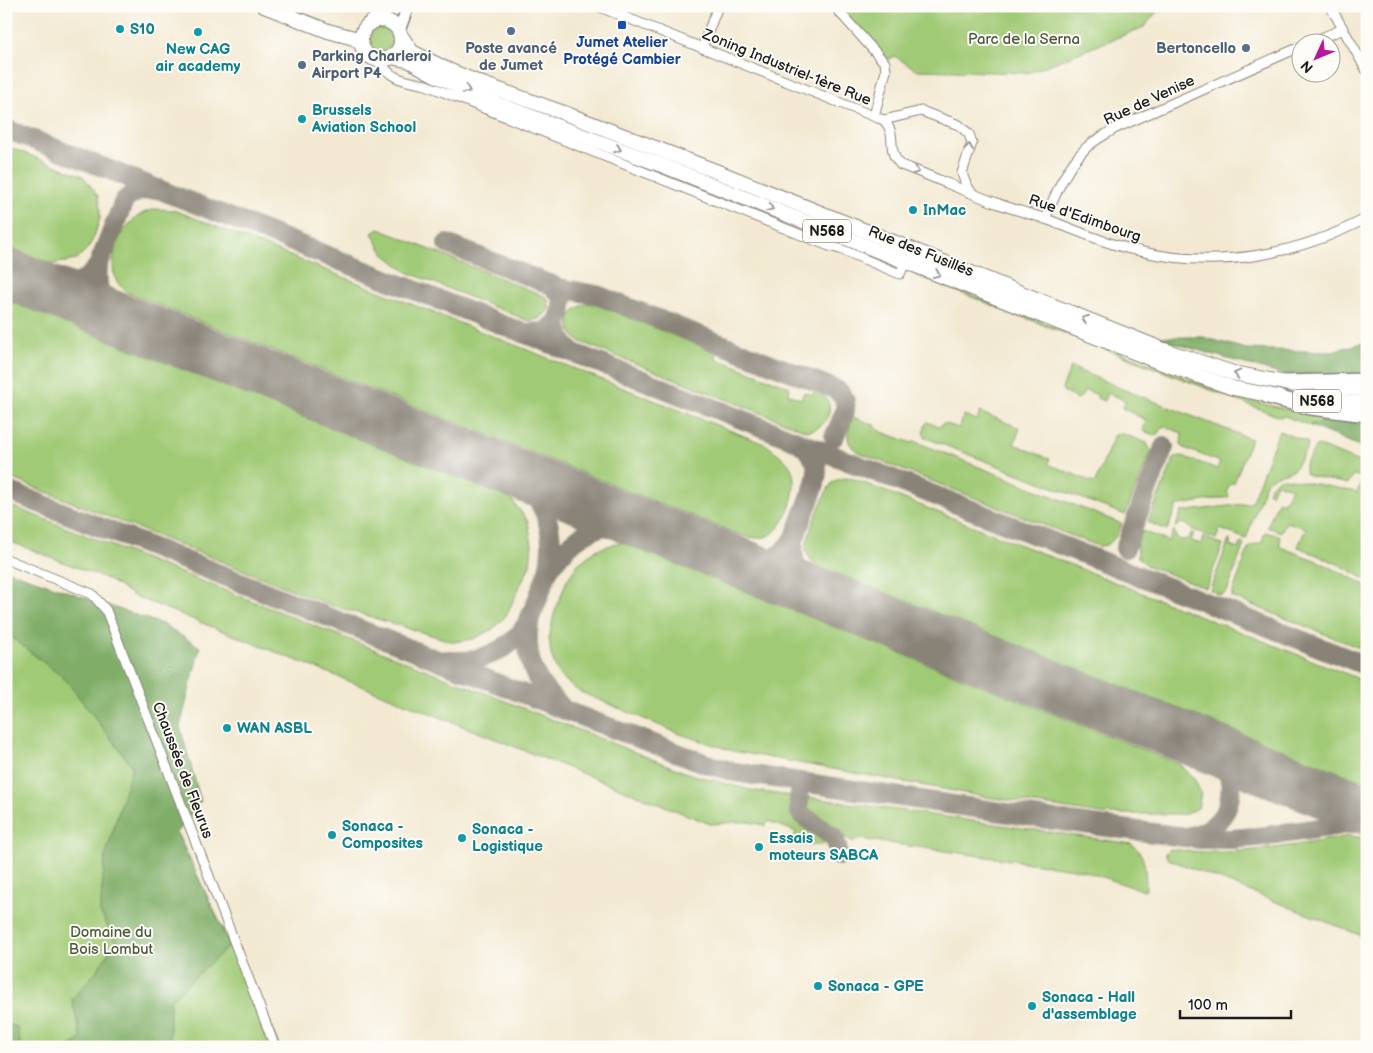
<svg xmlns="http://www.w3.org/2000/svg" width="1373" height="1053" font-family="'Balsamiq Sans',sans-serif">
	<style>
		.green { fill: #a1ca76; stroke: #5e7349 }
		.forest { fill: #80ae67; stroke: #4e6542 }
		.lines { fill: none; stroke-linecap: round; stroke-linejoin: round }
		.taxiway { stroke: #888277; stroke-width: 20 }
		.runway { stroke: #888277; stroke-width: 50 }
		.minor-casing { stroke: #888277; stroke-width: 11 }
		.tertiary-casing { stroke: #888277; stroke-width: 14 }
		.trunk-casing { stroke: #888277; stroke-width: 16 }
		.motorway-casing { stroke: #888277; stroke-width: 18 }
		.minor { stroke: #fff; stroke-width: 9 }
		.tertiary { stroke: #fff; stroke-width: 11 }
		.trunk { stroke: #fff; stroke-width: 14 }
		.motorway { stroke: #fff; stroke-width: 15 }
		.oneway { stroke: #999 }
		.transit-dot { fill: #1a4fb4; stroke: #fdfcf7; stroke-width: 2 }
		.culture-dot { fill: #0f9aa8; stroke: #fdfcf7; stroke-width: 2 }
		.service-dot { fill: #5c6f8a; stroke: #fdfcf7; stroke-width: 2 }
		.labels { text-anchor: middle; stroke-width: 4; stroke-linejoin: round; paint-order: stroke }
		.shield { fill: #fdfcf7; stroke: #605f5e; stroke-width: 1 }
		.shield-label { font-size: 14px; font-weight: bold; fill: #1c1c1c }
		.culture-label { font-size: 15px; font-weight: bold; fill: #0d838f; stroke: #fdfcf7; text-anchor: start }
		.park-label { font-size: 15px; fill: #4b593c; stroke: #fdfcf7 }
		.transit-label { font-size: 15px; font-weight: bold; fill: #164399; stroke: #fdfcf7 }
		.service-label { font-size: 15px; font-weight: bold; fill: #4e5e75; stroke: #fdfcf7 }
		.street-label { font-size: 15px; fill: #1c1c1c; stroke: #fdfcf7 }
	</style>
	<rect width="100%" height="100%" fill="#fdfcf7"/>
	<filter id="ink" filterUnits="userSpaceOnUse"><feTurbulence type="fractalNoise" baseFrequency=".02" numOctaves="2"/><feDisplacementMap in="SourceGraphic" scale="10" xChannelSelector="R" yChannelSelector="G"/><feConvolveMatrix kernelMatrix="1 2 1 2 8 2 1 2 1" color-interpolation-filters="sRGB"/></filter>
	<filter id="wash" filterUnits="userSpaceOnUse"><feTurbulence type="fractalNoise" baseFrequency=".0096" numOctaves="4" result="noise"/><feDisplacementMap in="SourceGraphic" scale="20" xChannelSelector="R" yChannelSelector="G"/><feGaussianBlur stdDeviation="1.12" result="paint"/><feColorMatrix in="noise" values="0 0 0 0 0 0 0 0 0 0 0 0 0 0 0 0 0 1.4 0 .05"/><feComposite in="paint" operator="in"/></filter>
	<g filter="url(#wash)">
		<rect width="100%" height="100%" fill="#f3e9d2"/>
		<!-- green -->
		<g class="green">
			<path d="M 834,6 L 1162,6 L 1144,27 L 1028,73 L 917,70 L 894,56 L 887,61 Z"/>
			<circle cx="380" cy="40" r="12"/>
			<path d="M 6,146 L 83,176 L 98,196 L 100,209 L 100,219 L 93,239 L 88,248 L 76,260 L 53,264 L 6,246 Z"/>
			<path d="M 157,209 L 173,210 L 187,215 L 767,445 C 775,452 787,459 792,470 C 799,489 787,527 768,536 C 757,540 748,537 738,534 L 128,293 C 122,288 115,282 114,274 C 108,247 129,212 157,209 Z"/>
			<path d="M 379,229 L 544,296 L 548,299 L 549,309 L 541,318 L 529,321 L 407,272 L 383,253 L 372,233 Z"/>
			<path d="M 916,273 L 1223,392 C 1263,405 1303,414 1344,419 L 1308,425 L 1285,416 L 1280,417 L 915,275 Z"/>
			<path d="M 6,300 L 511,499 L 528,521 L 532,545 L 530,565 L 506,616 L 493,629 L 473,639 L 454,642 L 331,605 L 6,476 Z"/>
			<path d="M 588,303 L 595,304 L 718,352 L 715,358 L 790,387 L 788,394 L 801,399 L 804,392 L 813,395 L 815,390 C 839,400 831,428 807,431 L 581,342 C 570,336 568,328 570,316 L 577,308 Z"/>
			<path d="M 1071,367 L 1125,390 L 1251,439 L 1234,483 L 1230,484 L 1227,490 L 1229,497 L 1180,505 L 1177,506 L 1167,530 L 1148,522 L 1175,457 L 1182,456 L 1217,469 L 1220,462 L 1184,448 L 1181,445 L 1182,433 L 1163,426 L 1157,435 L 1154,435 L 1143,431 L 1146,420 L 1122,408 L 1126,402 L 1122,399 L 1107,393 L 1104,401 L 1097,398 L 1098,395 L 1085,390 L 1082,396 L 1077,399 L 1065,393 L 1062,389 L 1063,386 Z"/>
			<path d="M 980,412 L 1020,428 L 1014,444 L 1050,459 L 1048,464 L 1095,483 L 1114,436 L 1120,433 L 1147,443 L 1151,451 L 1125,515 L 926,438 L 923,432 L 927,422 L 940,427 L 943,423 L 959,428 L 964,415 L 977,420 Z"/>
			<path d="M 853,417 L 874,425 L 882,432 L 912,443 L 914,441 L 1122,524 C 1117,535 1112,547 1098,546 L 858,452 C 843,442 848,431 853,417 Z"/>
			<path d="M 1279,431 L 1307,442 L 1308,447 L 1294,469 C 1282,477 1274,471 1265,485 L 1246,539 L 1220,529 L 1216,539 L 1192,529 L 1184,523 L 1179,524 L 1175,528 L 1181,512 L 1251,503 Z"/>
			<path d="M 1317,445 L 1367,465 L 1367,580 L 1338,564 L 1298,547 L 1306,528 L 1286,522 L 1281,532 L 1267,527 L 1278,501 L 1283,503 L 1291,488 L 1276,483 L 1271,494 L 1268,491 C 1271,483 1275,479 1284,478 L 1357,492 L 1363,478 L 1354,475 L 1348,484 L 1310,476 L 1305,473 L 1305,464 Z"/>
			<path d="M 844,478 L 854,479 L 1367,682 L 1367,783 L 818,566 C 812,561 806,556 806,548 C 806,538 826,488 833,482 C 836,480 840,479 844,478 Z"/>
			<path d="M 6,504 L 690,774 L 750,790 L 791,796 C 790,823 809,824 826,839 L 825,844 L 822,845 C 813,845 798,848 794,838 L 796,832 L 768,821 L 765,826 C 745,818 730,824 710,824 L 134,596 L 107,579 L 6,540 Z"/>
			<path d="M 1174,530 L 1176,537 L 1181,540 L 1188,539 L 1192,532 L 1194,533 L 1191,541 L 1201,544 L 1203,537 L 1223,545 L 1206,588 L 1146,565 L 1138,557 L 1137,545 L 1142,531 L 1169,541 Z"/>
			<path d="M 1265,532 L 1280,536 L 1280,547 L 1320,562 L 1367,586 L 1367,651 L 1232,597 L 1232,594 L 1249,547 L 1262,542 Z"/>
			<path d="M 1229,540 L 1230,540 L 1230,546 L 1238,549 L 1242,542 L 1244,544 L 1227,592 L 1221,595 L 1210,590 Z"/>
			<path d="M 620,542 L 1179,764 L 1194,779 L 1201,793 L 1198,808 L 1186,814 L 1103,814 L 987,797 L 733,751 L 680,734 L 578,691 L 559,675 L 551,655 L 549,638 L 554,614 L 567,580 L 578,564 L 596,550 Z"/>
			<path d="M 6,581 L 70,611 L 280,1047 L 6,1047 Z"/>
			<path d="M 807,797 L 1132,844 C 1147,856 1145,872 1146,890 L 1141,890 L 1081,870 L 874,841 L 862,839 L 853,842 L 810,814 L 807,808 Z"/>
			<path d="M 1350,836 L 1367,838 L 1367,938 L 1168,859 L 1165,853 L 1169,849 C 1182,850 1195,852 1208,852 C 1256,853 1303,844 1350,836 Z"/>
		</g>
		<!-- forest -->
		<g class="forest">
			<path d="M 1153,337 L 1203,337 L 1246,349 L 1328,352 L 1367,342 L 1367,374 L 1349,376 L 1280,374 Z"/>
			<path d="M 1344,419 L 1367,422 L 1367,449 L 1308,425 Z"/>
			<path d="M 6,570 L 162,624 L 200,647 L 180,727 L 201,801 L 177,833 L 230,945 L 170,1000 L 170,1047 L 70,1047 L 81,1038 L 72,999 L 95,973 L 116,942 L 100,912 L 105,857 L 132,766 L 65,679 L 6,633 Z"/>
			<path d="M 6,1024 L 17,1027 L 21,1047 L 6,1047 Z"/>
		</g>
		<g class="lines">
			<!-- taxiway -->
			<g class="taxiway">
				<path d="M 6,129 L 1367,666"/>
				<path d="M 447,244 L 559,288 L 597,295 L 835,389 C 855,401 841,420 834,437"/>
				<path d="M 98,266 L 124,201 C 134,191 144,189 158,189"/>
				<path d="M 37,285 C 64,289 80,290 98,266 C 95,294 104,305 125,320"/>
				<path d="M 552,285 L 563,298 L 561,313 L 557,323"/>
				<path d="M 526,333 L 544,332 L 557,323 C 559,336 562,345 573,352"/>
				<path d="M 495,466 C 540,487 559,522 548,571 C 576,529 608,515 657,530"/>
				<path d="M 6,490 L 577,715 L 707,764 L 734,772 L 1054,820 L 1200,839 L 1232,839 L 1267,836 L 1367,821"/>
				<path d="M 794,539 C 799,527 803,515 808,503 C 817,480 825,461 801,444"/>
				<path d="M 1125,548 L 1164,447"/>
				<path d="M 732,559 C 759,563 777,564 794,539 C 791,567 799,579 822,595"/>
				<path d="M 530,618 C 523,653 532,682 560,705"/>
				<path d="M 446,660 C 475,665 511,651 526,625 C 536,608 541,588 548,571"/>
				<path d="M 1186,738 C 1196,743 1208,748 1216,756 C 1245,783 1228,830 1190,836"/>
				<path d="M 799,796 L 799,810 L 802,815 L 835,838 L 839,856"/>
			</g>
			<!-- runway -->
			<path class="runway" d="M 6,273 L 1367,810"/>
		</g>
	</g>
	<g filter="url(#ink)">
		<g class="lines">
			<defs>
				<g id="minor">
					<path d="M 597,6 L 878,118 L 884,120 L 921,111 L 959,125 L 969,134 L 972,143 L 962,173 L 965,182 L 971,192"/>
					<path d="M 834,6 L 885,63 L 886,71 L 874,116"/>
					<path d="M 1330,6 L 1367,71"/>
					<path d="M 1311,42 L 1343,29"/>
					<path d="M 702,48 L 718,6"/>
					<path d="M 381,60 C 387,80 408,81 426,85 L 829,246 L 840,249 L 900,274 L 905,262"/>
					<path d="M 884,120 C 896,135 889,140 894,155 C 895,158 898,162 901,165 C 934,177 966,192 999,204 C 1015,210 1031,214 1046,219 C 1077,231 1107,244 1139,251 C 1217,270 1297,255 1367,218"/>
					<path d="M 1045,219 C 1056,193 1066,167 1087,147 C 1095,140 1105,135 1114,129 L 1300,47"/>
					<path d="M 6,559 L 92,594 L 106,610 L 275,1047"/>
				</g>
				<g id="tertiary">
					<path d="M 373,21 L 379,6"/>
					<path d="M 399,31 L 408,6"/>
				</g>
				<g id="trunk">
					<path d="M 264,6 L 328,31 L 354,38 L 361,44"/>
					<circle cx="381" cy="40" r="20"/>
					<path d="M 401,36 L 412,52 L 448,70 L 477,82 L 564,113 L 718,172 L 1164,350 L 1233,373 L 1296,385"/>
					<path d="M 391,57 L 408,60 L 435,75 L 495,103 L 664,166 L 1159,362 L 1233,388 L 1278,397"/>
					<path d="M 1323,388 L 1367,389"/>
					<path d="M 1314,401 L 1367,403"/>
				</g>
				<g id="motorway">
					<path d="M 1285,383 L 1367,381"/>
					<path d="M 1268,396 L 1311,407 L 1367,414"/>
				</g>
			</defs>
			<!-- minor casing -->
			<use href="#minor" class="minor-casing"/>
			<!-- tertiary casing -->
			<use href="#tertiary" class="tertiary-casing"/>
			<!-- trunk casing -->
			<use href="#trunk" class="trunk-casing"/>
			<!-- motorway casing -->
			<use href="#motorway" class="motorway-casing"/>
			<!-- minor -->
			<use href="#minor" class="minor"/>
			<!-- tertiary -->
			<use href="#tertiary" class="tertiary"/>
			<!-- trunk -->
			<use href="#trunk" class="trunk"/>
			<!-- motorway -->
			<use href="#motorway" class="motorway"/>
		</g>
		<!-- one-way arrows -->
		<defs><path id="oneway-chevron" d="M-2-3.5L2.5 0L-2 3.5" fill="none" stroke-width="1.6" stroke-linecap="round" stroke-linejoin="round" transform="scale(1.25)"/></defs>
		<g class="oneway">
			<use href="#oneway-chevron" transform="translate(467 90) rotate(25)"/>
			<use href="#oneway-chevron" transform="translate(969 147) rotate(-81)"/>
			<use href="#oneway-chevron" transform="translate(618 149) rotate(21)"/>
			<use href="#oneway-chevron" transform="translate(916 171) rotate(21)"/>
			<use href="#oneway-chevron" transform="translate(770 208) rotate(22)"/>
			<use href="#oneway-chevron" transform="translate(937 274) rotate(22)"/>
			<use href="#oneway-chevron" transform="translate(1085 319) rotate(-159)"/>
			<use href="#oneway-chevron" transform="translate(1237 374) rotate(-166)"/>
		</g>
	</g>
	<!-- markers -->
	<rect class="transit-dot" x="617" y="20" width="10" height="10" rx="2.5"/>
	<g class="culture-dot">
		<circle cx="120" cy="29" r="5"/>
		<circle cx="198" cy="32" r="5"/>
		<circle cx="302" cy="119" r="5"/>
		<circle cx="913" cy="210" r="5"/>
		<circle cx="227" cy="728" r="5"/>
		<circle cx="332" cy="835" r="5"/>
		<circle cx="462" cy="838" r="5"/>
		<circle cx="759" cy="847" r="5"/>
		<circle cx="818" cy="986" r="5"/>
		<circle cx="1032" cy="1006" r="5"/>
	</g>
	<g class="service-dot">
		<circle cx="511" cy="31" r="5"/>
		<circle cx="1246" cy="48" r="5"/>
		<circle cx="302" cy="65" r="5"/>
	</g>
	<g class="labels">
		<!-- shield labels -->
		<g class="shield">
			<rect x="803" y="219.5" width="48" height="23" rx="4"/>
			<rect x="1293" y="389.5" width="48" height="23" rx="4"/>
		</g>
		<g class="shield-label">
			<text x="827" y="236">N568</text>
			<text x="1317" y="406">N568</text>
		</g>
		<!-- culture labels -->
		<g class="culture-label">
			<text x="130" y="34">S10</text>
			<text x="198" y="54" text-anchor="middle">New CAG<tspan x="198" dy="17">air academy</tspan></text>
			<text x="312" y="115">Brussels<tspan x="312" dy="17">Aviation School</tspan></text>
			<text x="923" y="215">InMac</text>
			<text x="237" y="733">WAN ASBL</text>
			<text x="342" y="831">Sonaca -<tspan x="342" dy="17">Composites</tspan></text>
			<text x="472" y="834">Sonaca -<tspan x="472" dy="17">Logistique</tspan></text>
			<text x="769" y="843">Essais<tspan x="769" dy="17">moteurs SABCA</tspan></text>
			<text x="828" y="991">Sonaca - GPE</text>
			<text x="1042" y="1002">Sonaca - Hall<tspan x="1042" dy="17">d'assemblage</tspan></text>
		</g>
		<!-- park labels -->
		<g class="park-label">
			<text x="1024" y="44">Parc de la Serna</text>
			<text x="111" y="937">Domaine du<tspan x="111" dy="17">Bois Lombut</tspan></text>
		</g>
		<!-- transit labels -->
		<g class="transit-label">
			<text x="622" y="47">Jumet Atelier<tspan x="622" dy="17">Protégé Cambier</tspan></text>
		</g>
		<!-- service labels -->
		<g class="service-label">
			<text x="511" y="53">Poste avancé<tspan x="511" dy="17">de Jumet</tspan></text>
			<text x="1236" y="53" text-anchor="end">Bertoncello</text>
			<text x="312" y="61" text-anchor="start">Parking Charleroi<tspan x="312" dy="17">Airport P4</tspan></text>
		</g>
		<!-- street labels -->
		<g class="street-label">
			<text transform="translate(787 67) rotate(22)" y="5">Zoning Industriel-1ère Rue</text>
			<text transform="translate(1149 100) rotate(-25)" y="5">Rue de Venise</text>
			<text transform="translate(1085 218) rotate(19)" y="5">Rue d'Edimbourg</text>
			<text transform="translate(921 251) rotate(22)" y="5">Rue des Fusillés</text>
			<text transform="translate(183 770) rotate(69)" y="5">Chaussée de Fleurus</text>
		</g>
	</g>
	<!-- margin -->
	<rect width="1373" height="1053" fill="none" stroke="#fdfcf7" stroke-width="25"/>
	<!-- north arrow -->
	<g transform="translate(1316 58) rotate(226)"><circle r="24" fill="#fdfcf7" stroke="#a3a29f"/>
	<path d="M0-4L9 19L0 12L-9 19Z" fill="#b5179e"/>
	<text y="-8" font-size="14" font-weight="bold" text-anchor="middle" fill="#1c1c1c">N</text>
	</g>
	<!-- scale -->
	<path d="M1180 1010v8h111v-8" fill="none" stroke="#1c1c1c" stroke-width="2.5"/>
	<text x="1188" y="1010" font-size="15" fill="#1c1c1c" stroke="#fdfcf7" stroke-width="4" paint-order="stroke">100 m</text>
</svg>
